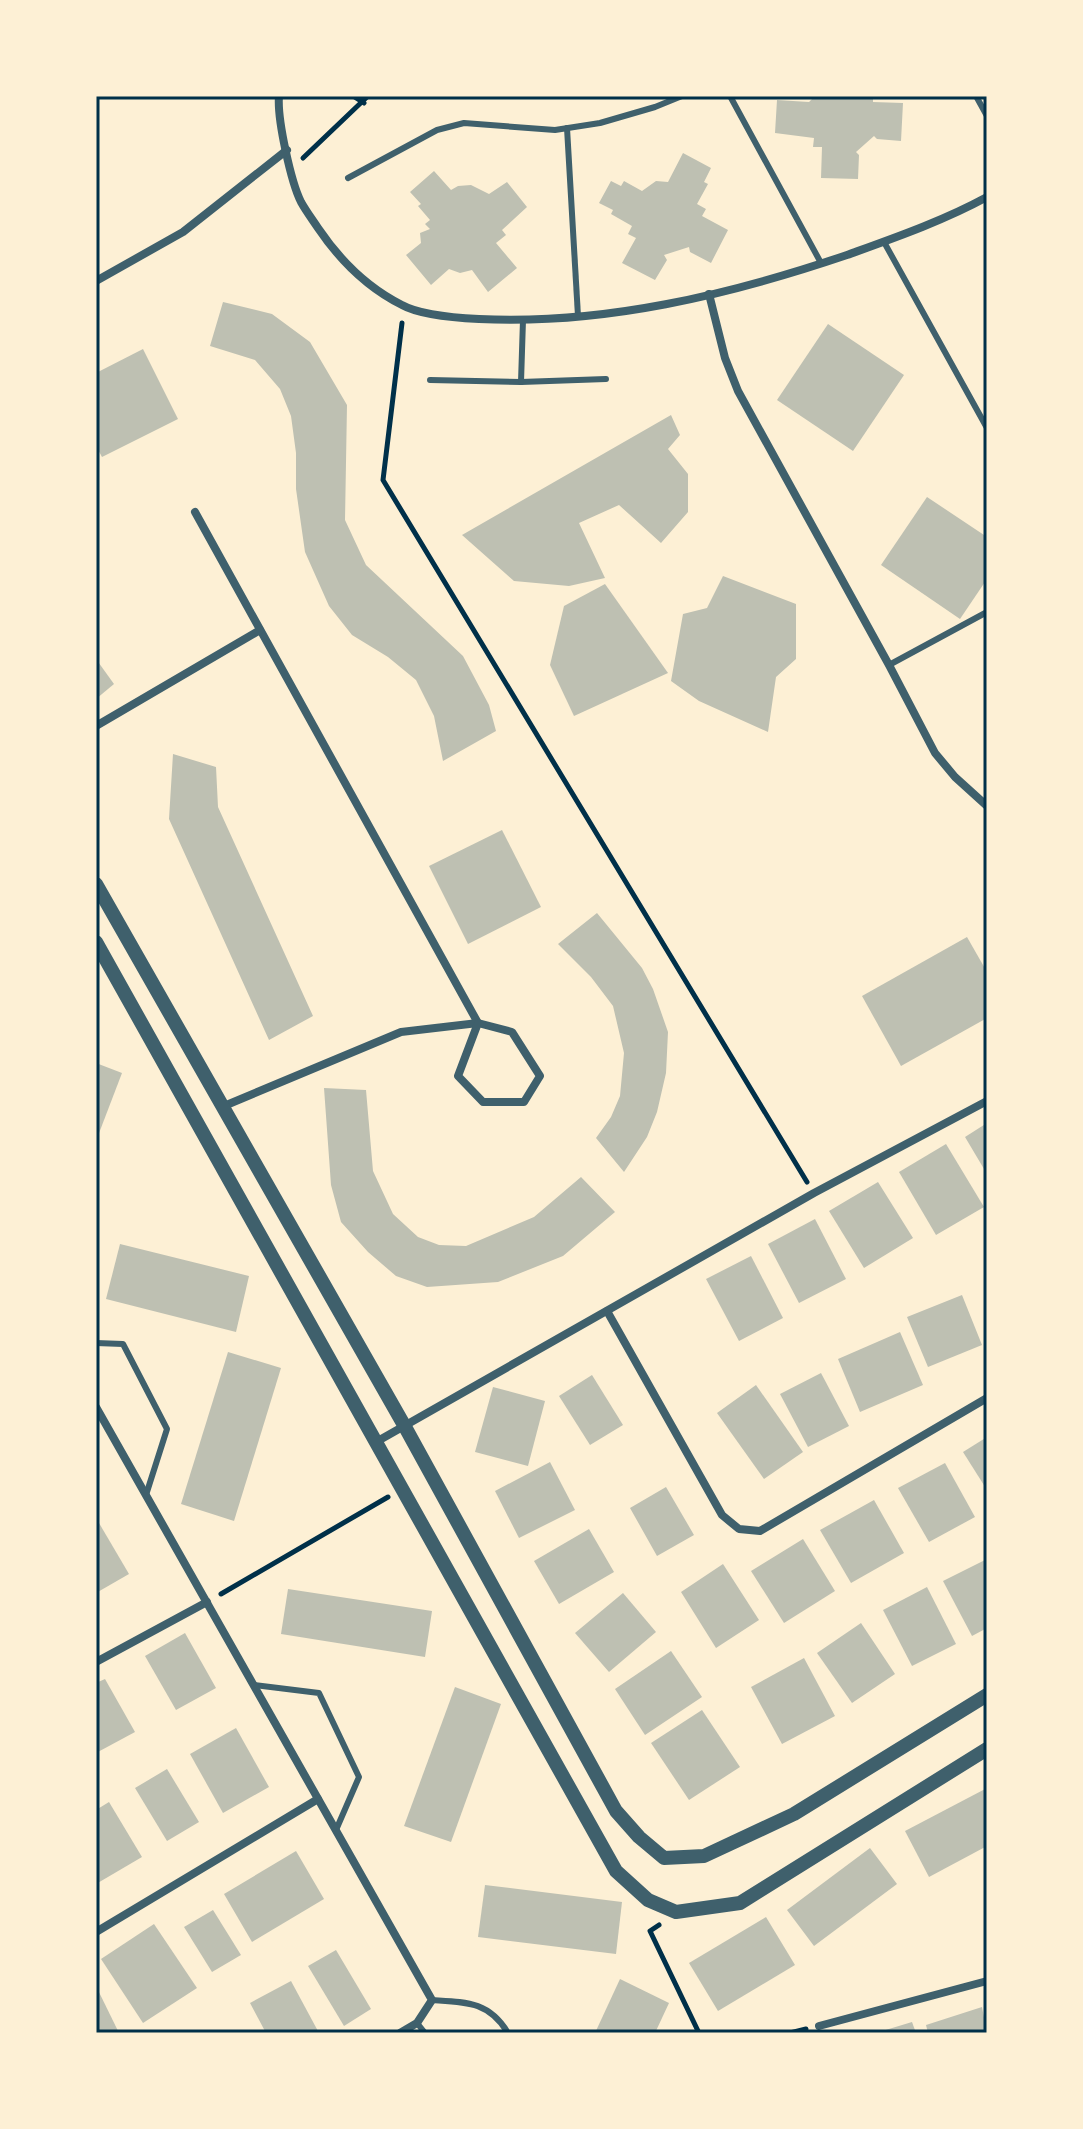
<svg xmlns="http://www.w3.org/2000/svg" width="1083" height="2129" font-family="Jost,sans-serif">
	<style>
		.building { fill: #bec0b2 }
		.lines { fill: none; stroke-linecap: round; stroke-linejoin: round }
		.path { stroke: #003049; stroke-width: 5 }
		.service { stroke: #3f606c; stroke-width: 6 }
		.minor { stroke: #3f606c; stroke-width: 8 }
		.tertiary { stroke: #3f606c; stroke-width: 14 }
		.neatline { fill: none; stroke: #003049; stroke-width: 3 }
	</style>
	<rect width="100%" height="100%" fill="#fdf0d5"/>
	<!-- building -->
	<g class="building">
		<path d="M 815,96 L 873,96 L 873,102 L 903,103 L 901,141 L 877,139 L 874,136 L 856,152 L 859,155 L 858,179 L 821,178 L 822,147 L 813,147 L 814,138 L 775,133 L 777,100 L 809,102 Z"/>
		<path d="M 683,153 L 711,168 L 704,182 L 708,184 L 697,204 L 706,209 L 702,216 L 728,230 L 711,263 L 690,252 L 689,247 L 664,255 L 667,260 L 655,280 L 622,263 L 636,238 L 628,234 L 632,226 L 611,214 L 613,210 L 599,203 L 611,181 L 621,186 L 624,181 L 642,191 L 656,181 L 668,182 Z"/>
		<path d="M 434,171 L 451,190 L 458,186 L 471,185 L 489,194 L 507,182 L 527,207 L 502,230 L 506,235 L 496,243 L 517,268 L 488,292 L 472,270 L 460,273 L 449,269 L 431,285 L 406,255 L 421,243 L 420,233 L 430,229 L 425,224 L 430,220 L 418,206 L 421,204 L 410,192 Z"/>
		<path d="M 223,302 L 272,314 L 310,342 L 347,405 L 345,520 L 366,565 L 463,656 L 489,705 L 496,731 L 443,761 L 434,716 L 416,680 L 388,657 L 352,635 L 329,606 L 305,552 L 296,489 L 296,453 L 291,416 L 280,389 L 255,360 L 210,346 Z"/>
		<path d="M 828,324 L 904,375 L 853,451 L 777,400 Z"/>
		<path d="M 143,349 L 178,419 L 102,457 L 96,446 L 96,373 Z"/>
		<path d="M 671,415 L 680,435 L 668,449 L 688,474 L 688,512 L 661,543 L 619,505 L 579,523 L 605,578 L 569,586 L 514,581 L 462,535 Z"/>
		<path d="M 927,497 L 987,537 L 987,579 L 960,619 L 881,565 Z"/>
		<path d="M 723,576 L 796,604 L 796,659 L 776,677 L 768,732 L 699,701 L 671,681 L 683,614 L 707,608 Z"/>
		<path d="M 605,584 L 668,673 L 574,716 L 550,665 L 564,606 Z"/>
		<path d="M 96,659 L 114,684 L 96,699 Z"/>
		<path d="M 173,754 L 216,767 L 218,807 L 313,1016 L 269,1040 L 169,819 Z"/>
		<path d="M 502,830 L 541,907 L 468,944 L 429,866 Z"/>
		<path d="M 597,913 L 642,968 L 653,989 L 668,1032 L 666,1073 L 657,1112 L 647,1137 L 624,1172 L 596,1138 L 611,1117 L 620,1096 L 624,1053 L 613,1006 L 591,977 L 558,944 Z"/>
		<path d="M 967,937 L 987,972 L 987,1018 L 901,1066 L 862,996 Z"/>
		<path d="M 96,1063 L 122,1073 L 96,1141 Z"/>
		<path d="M 324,1088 L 366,1090 L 373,1171 L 393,1214 L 418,1237 L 439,1245 L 466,1246 L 534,1217 L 581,1177 L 615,1212 L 563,1256 L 498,1282 L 427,1287 L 396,1276 L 368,1252 L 341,1222 L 331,1185 Z"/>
		<path d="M 987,1123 L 987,1174 L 965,1137 Z"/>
		<path d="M 946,1144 L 984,1207 L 936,1235 L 899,1172 Z"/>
		<path d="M 878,1182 L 913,1238 L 864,1268 L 829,1211 Z"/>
		<path d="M 815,1219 L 846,1279 L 799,1303 L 768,1244 Z"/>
		<path d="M 120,1244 L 249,1276 L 236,1332 L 106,1299 Z"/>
		<path d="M 751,1256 L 783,1318 L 739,1341 L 706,1279 Z"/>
		<path d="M 962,1295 L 982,1345 L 928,1367 L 907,1317 Z"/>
		<path d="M 900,1332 L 923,1385 L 860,1412 L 838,1359 Z"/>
		<path d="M 228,1352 L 281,1368 L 234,1521 L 181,1504 Z"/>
		<path d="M 821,1373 L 849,1426 L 808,1447 L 780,1394 Z"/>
		<path d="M 592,1375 L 623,1425 L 590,1445 L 559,1396 Z"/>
		<path d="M 756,1385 L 803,1452 L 764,1479 L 717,1413 Z"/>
		<path d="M 493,1387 L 545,1401 L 528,1466 L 475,1452 Z"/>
		<path d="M 987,1437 L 987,1490 L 963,1452 Z"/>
		<path d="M 550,1462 L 575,1510 L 519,1538 L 495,1491 Z"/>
		<path d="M 945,1463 L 975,1517 L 929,1542 L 898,1488 Z"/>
		<path d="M 666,1487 L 694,1535 L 657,1556 L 630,1508 Z"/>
		<path d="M 874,1500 L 904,1553 L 851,1583 L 820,1530 Z"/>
		<path d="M 99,1523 L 129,1574 L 96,1593 L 96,1524 Z"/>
		<path d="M 589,1529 L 614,1572 L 559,1604 L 534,1561 Z"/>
		<path d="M 803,1539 L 835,1591 L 784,1623 L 751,1571 Z"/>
		<path d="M 987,1559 L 987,1628 L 972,1636 L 943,1581 Z"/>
		<path d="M 723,1564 L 759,1620 L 716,1648 L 681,1592 Z"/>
		<path d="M 927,1587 L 956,1644 L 912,1666 L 883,1610 Z"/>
		<path d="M 288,1589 L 432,1611 L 425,1657 L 281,1634 Z"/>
		<path d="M 623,1593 L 656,1632 L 609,1672 L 575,1633 Z"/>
		<path d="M 861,1623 L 895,1674 L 852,1703 L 817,1653 Z"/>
		<path d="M 185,1633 L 216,1688 L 176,1710 L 145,1656 Z"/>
		<path d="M 671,1651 L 702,1697 L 645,1735 L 615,1689 Z"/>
		<path d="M 804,1658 L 835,1716 L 782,1744 L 751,1687 Z"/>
		<path d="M 105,1679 L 135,1732 L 96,1753 L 96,1683 Z"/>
		<path d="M 455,1687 L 501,1704 L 451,1842 L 404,1826 Z"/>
		<path d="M 702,1710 L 740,1767 L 689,1800 L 651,1743 Z"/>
		<path d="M 236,1728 L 269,1787 L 223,1813 L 190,1754 Z"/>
		<path d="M 167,1769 L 199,1822 L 167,1841 L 135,1788 Z"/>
		<path d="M 987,1788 L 987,1846 L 929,1877 L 905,1831 Z"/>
		<path d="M 109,1802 L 142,1857 L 96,1884 L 96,1810 Z"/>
		<path d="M 870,1848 L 897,1884 L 814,1946 L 787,1910 Z"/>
		<path d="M 296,1851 L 324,1899 L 252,1942 L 224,1894 Z"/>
		<path d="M 485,1885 L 622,1902 L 616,1954 L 478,1937 Z"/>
		<path d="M 213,1910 L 241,1955 L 212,1972 L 184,1927 Z"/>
		<path d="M 766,1917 L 795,1965 L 718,2011 L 689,1963 Z"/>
		<path d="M 154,1924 L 197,1988 L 143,2023 L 101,1959 Z"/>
		<path d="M 336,1950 L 371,2009 L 344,2026 L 308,1966 Z"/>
		<path d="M 620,1979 L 669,2003 L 655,2033 L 595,2033 Z"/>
		<path d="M 291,1981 L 319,2033 L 266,2033 L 250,2003 Z"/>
		<path d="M 96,1986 L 119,2033 L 96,2033 Z"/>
		<path d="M 982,2007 L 987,2033 L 928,2033 L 926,2025 Z"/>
		<path d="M 912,2022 L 916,2033 L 879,2033 L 879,2032 Z"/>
	</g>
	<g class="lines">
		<!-- path -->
		<g class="path">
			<path d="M 353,96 L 364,103"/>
			<path d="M 303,158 L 368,96"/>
			<path d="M 402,323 L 383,480 L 807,1182"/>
			<path d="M 221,1594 L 388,1497"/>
			<path d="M 659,1925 L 650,1931 L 699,2033"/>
			<path d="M 790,2033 L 806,2029"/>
		</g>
		<!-- service -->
		<g class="service">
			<path d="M 730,96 L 821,263"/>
			<path d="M 976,96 L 987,116"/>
			<path d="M 567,128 L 578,316"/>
			<path d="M 348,178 L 437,130 L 464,123 L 555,130 L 600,123 L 655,107 L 682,96"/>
			<path d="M 884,242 L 987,428"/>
			<path d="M 430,380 L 521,382 L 606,379"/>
			<path d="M 521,382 L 523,320"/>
			<path d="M 889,665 L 987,612"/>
			<path d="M 96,1343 L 123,1344 L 167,1429 L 146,1495"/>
			<path d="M 254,1685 L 319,1693 L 359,1777 L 336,1830"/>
			<path d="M 432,2000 C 465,2002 489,2001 508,2033"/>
			<path d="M 417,2023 L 425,2033"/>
		</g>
		<!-- minor -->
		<g class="minor">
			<path d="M 279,96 C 277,119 291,182 301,202 C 306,211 312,219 318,228 C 339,259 368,288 402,305 C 420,315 458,318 479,319 C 604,325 729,295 847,255 C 894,238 943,221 987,197"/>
			<path d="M 96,281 L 183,232 L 287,150"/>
			<path d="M 709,294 L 725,358 L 738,391 L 889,665 L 935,753 L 955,777 L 987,806"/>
			<path d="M 195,512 L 478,1023 L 401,1032 L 224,1106"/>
			<path d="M 96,726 L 260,630"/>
			<path d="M 478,1023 L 512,1032 L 540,1076 L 524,1102 L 483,1102 L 458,1076 Z"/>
			<path d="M 607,1311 L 722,1515 L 739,1529 L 760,1531 L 987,1398"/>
			<path d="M 96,1407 L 432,2000 L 417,2023 L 400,2033"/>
			<path d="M 376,1442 L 814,1193 L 987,1101"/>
			<path d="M 96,1662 L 207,1602"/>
			<path d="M 96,1932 L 318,1799"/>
			<path d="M 819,2026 L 987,1981"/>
		</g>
		<!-- tertiary -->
		<g class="tertiary">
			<path d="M 96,884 L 404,1425 L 616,1811 L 639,1837 L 664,1858 L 704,1856 L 794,1814 L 987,1695"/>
			<path d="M 96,942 L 616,1871 L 648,1900 L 676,1912 L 740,1903 L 987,1749"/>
		</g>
	</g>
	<!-- border -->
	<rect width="1083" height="2129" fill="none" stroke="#fdf0d5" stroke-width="196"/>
	<rect x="98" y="98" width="887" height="1933" class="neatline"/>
</svg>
